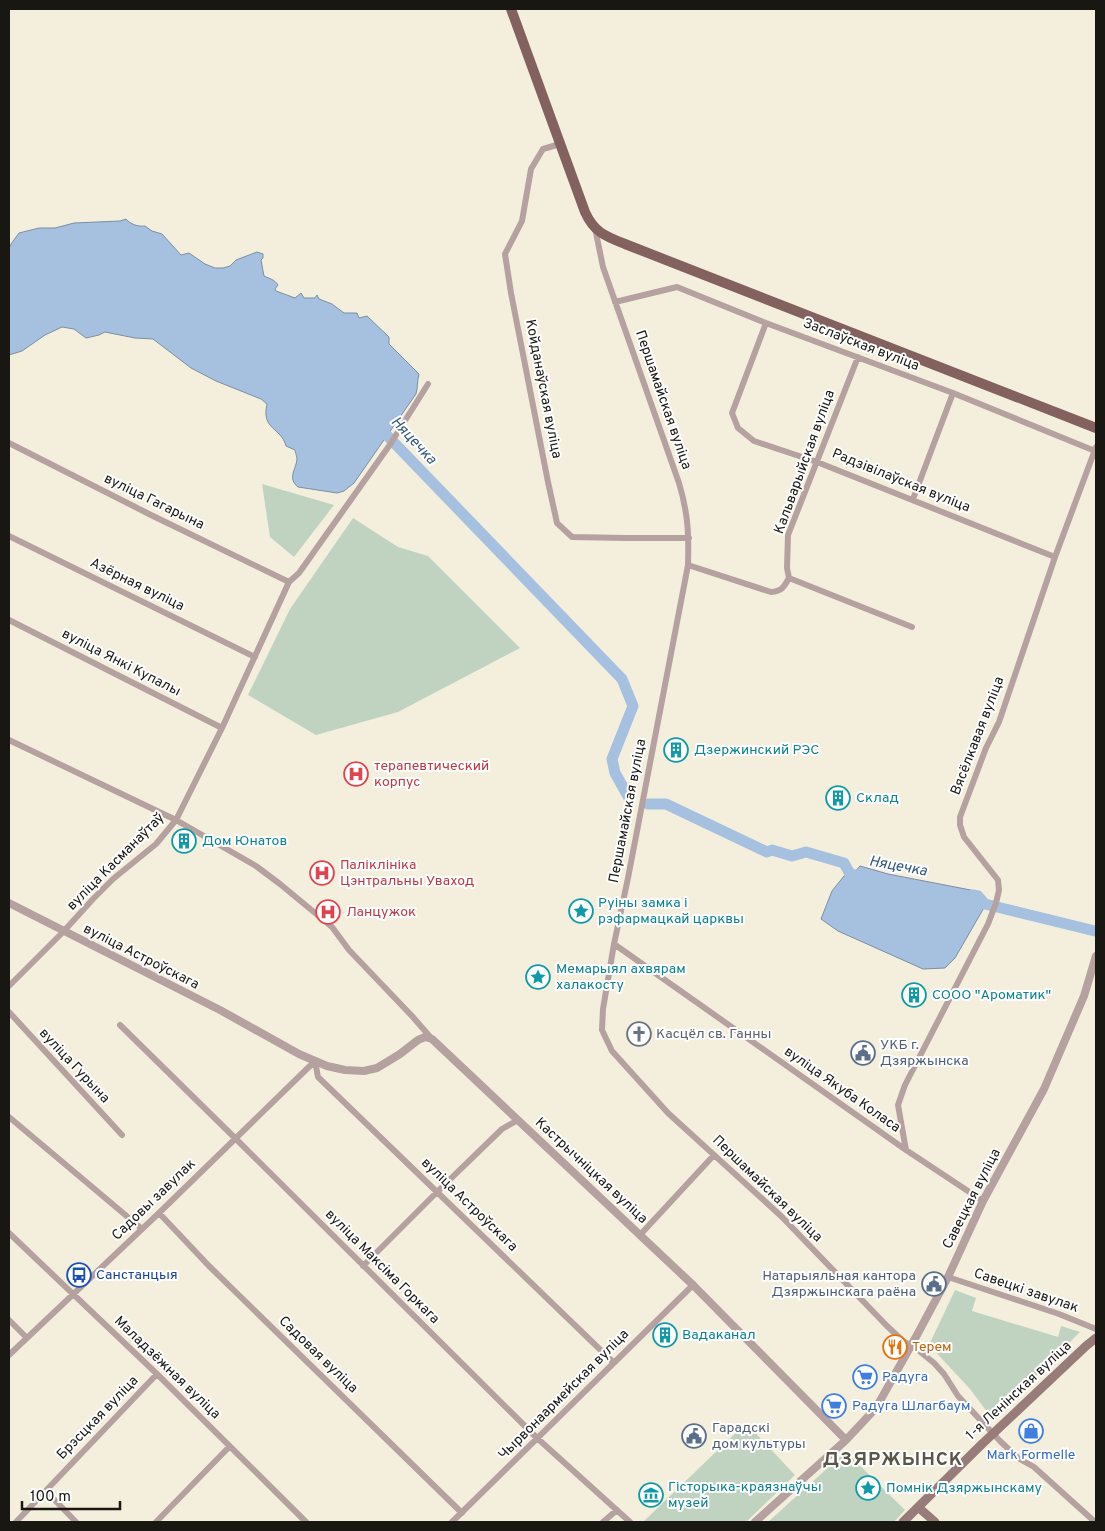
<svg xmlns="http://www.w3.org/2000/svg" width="1105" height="1531" font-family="Overpass,sans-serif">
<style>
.green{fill:#c0d3c1}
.water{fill:#a6c1df;stroke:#7c8ea1}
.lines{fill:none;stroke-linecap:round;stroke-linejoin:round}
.river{stroke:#a6c1df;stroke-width:11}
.minor{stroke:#b5a19f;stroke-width:6}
.tertiary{stroke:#b5a19f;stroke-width:8}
.secondary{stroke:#987c79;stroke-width:9}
.primary{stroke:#82615e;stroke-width:10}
.labels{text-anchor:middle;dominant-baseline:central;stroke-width:4;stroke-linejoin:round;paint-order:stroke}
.street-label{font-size:14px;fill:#191711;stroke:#fff}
.culture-label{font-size:14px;fill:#0d838f;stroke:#fff;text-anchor:start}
.health-label{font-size:14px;fill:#be3a42;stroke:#fff;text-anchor:start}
.worship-label{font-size:14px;fill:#5b616d;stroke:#fff;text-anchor:start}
.service-label{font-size:14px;fill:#4e5e75;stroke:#fff;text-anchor:start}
.transit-label{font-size:14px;fill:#164399;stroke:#fff;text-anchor:start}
.food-label{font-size:14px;fill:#c56008;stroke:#fff;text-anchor:start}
.shop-label{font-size:14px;fill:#366cbe;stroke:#fff;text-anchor:start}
.water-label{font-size:15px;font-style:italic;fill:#325882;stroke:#fff}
.district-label{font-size:19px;font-weight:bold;letter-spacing:1px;fill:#5b5647;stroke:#fff}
</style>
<rect width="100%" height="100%" fill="#f4efdd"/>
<path class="green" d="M262,484L334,505L294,557L270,537Z
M353,518L398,547L428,556L520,648L398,712L316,735L248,695L290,609Z
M955,1290L976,1298L972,1311L1058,1337L1061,1326L1080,1332L1033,1379L991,1417L970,1389L929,1345Z
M746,1423L795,1475L746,1522H643Z
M844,1453L848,1454L905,1510L894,1522H768Z"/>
<path class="water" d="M126,219C130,224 138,227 145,226L152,231L162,234L181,255L189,253L205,264L215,268H223L230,266L236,260L257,252L263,254V258L261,260L264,276C270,279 274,279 278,285L275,289L276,291L295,298L301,293L304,298H315L317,295L319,299L332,304L344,313H357L359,318L367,316L389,337V344L419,374C417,381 418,387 416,394L354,483L344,491L337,493L298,487C287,478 296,470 297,459C297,457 295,451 295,450L286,446C281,427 261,430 267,404L261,399L216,381L191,368L153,339L135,338L105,332L99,335L86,338L74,329L62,327L45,335L22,351L9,355V249L11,244L19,233L39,228H55L74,223L120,221Z
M860,866L888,874L981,892L985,906L955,958L945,968L923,969L838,931L821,919L832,891L844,876L853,874Z"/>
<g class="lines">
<path class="river" d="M377,425L622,679L633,706L612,759L615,773L629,798
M648,804H666L767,852L772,850L792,856L806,852L844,863L850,874L866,877
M973,895L978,896L985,904L1095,931"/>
<path class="minor" d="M560,144L543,149L531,169L522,221L505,254L511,293L548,482L557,523L572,537L625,538H689
M595,228L603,267L679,483C688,513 689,534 688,565L628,878L614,944L603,1009L602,1030L612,1051L668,1113L781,1216L887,1326L903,1341L918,1350L934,1363L944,1374L958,1396L1000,1441L1018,1458L1034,1467L1095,1522
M615,302L677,287L766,323L953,393L1095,451
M766,323L732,413L738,428L754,441L817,462L1055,557
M9,443L153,516L289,582
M913,499L953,393
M9,536L255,657
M688,565L771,592C782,591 784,587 789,578
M789,578L787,568L788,535L858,357
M789,578L912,627
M9,620L222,728
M9,740L176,820L256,866L280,884L332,927L349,950L412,1016L432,1039
M614,944L906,1150L983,1201
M9,986L63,932L93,899L113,879L156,844L176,820L222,728L289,582L299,573L389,446L428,384
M9,1012L122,1135
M120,1025L236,1139L537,1438L630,1522
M315,1061L318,1077L614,1363
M9,1117L142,1229
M906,1150L898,1105L905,1085L988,924L996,903L999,890L998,880L964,837L960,825V817L986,748L999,722L1055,557L1096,447
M159,1213L209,1266L462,1513
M9,1233L157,1374L306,1522
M640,1235L714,1155
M363,1266L437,1192L502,1129L518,1120
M948,1277L1059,1314L1096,1329
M9,1320L27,1338
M9,1355L159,1213L315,1061
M46,1491L76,1522
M16,1522L157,1374
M156,1522L229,1447
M452,1522L693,1285
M603,1522L617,1510"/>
<path class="tertiary" d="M9,903L220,1010L299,1054L327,1066L345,1070L364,1071L377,1068L400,1054L418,1040L425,1037L432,1039L693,1285L846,1440
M755,1522L846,1440L876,1408L917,1335L948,1277L983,1201L1044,1089L1084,996L1096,956"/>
<path class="secondary" d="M918,1507L935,1522
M903,1522L982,1444L1086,1346L1096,1338"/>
<path class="primary" d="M511,9L585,212C594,232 605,236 625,244L1096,428"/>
</g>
<defs>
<g id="building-ring" transform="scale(1.25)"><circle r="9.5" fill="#fff" stroke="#0f9aa8" stroke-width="1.5"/><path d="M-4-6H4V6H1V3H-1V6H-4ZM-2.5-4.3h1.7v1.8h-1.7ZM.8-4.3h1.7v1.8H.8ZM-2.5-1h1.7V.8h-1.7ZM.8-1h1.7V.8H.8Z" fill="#0f9aa8"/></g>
<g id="hospital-ring" transform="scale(1.25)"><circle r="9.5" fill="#fff" stroke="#e0444e" stroke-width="1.5"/><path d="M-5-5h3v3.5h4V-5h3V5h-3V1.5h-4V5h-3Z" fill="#e0444e"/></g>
<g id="sight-ring" transform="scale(1.25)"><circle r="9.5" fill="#fff" stroke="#0f9aa8" stroke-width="1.5"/><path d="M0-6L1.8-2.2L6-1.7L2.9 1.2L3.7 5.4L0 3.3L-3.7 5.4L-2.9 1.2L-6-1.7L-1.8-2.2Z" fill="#0f9aa8"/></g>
<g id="church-ring" transform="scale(1.25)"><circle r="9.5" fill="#fff" stroke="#6b7280" stroke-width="1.5"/><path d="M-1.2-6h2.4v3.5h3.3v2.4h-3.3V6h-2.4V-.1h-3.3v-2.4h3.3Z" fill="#6b7280"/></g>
<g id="civic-ring" transform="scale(1.25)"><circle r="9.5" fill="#fff" stroke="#5c6f8a" stroke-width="1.5"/><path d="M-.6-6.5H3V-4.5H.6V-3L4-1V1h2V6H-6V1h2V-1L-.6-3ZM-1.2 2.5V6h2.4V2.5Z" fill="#5c6f8a"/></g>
<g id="bus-ring" transform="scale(1.25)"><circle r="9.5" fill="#fff" stroke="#1a4fb4" stroke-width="1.5"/><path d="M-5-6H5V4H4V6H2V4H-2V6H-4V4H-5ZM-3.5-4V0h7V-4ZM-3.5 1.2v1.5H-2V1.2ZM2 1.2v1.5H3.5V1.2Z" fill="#1a4fb4"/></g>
<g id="restaurant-ring" transform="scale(1.25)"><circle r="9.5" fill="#fff" stroke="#e8710a" stroke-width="1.5"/><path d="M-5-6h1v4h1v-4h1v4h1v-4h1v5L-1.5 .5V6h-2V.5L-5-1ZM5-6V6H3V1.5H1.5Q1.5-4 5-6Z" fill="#e8710a"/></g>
<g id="supermarket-ring" transform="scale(1.25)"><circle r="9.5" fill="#fff" stroke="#3f7fe0" stroke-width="1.5"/><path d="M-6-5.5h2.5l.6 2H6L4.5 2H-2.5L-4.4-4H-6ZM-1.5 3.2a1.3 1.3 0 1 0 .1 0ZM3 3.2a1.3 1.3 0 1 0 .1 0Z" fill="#3f7fe0"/></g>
<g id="shop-ring" transform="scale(1.25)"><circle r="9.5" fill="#fff" stroke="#3f7fe0" stroke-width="1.5"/><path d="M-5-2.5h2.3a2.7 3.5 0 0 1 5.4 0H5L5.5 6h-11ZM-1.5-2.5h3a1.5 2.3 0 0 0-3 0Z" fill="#3f7fe0"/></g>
<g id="museum-ring" transform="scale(1.25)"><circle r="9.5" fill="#fff" stroke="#0f9aa8" stroke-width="1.5"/><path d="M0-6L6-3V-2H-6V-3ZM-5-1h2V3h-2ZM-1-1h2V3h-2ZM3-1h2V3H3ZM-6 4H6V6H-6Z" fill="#0f9aa8"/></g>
</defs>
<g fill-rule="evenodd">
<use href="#building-ring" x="676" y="750"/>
<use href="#hospital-ring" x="356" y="774"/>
<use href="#building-ring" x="838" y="798"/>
<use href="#building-ring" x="184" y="841"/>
<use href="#hospital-ring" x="322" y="873"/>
<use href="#sight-ring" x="581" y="911"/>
<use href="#hospital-ring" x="328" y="912"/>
<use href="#sight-ring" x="538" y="977"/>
<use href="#building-ring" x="914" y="995"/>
<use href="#church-ring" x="639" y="1034"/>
<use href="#civic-ring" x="863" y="1053"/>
<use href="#bus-ring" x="79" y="1275"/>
<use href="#civic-ring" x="934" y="1284"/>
<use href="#building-ring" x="665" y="1335"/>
<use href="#restaurant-ring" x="895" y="1347"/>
<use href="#supermarket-ring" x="865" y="1377"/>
<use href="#supermarket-ring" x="834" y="1406"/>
<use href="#shop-ring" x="1031" y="1431"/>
<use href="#civic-ring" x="694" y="1436"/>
<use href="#sight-ring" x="868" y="1488"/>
<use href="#museum-ring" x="651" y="1495"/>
</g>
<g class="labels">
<g class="street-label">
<text transform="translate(861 345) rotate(21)">Заслаўская вуліца</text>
<text transform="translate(543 389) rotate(79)">Койданаўская вуліца</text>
<text transform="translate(663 400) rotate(71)">Першамайская вуліца</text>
<text transform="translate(805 462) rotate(-70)">Кальварыйская вуліца</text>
<text transform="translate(901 481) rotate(22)">Радзівілаўская вуліца</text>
<text transform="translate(154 502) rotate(26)">вуліца Гагарына</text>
<text transform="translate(137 585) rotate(26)">Азёрная вуліца</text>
<text transform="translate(121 663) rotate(27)">вуліца Янкі Купалы</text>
<text transform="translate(978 736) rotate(-69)">Вясёлкавая вуліца</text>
<text transform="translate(628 811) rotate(-79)">Першамайская вуліца</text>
<text transform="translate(116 862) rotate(-45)">вуліца Касманаўтаў</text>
<text transform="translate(141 957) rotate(27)">вуліца Астроўскага</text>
<text transform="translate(74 1066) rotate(47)">вуліца Гурына</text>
<text transform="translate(842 1090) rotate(35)">вуліца Якуба Коласа</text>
<text transform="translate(591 1171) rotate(43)">Кастрычніцкая вуліца</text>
<text transform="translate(767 1189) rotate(44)">Першамайская вуліца</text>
<text transform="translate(972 1199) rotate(-63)">Савецкая вуліца</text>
<text transform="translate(154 1200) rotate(-44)">Садовы завулак</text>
<text transform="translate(469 1205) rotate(44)">вуліца Астроўскага</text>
<text transform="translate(382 1267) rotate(45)">вуліца Максіма Горкага</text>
<text transform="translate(1026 1291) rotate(19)">Савецкі завулак</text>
<text transform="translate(318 1355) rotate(44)">Садовая вуліца</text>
<text transform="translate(167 1368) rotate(44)">Маладзёжная вуліца</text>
<text transform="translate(1019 1391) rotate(-43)">1-я Ленінская вуліца</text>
<text transform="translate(564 1395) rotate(-45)">Чырвонаармейская вуліца</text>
<text transform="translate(98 1418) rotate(-46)">Брэсцкая вуліца</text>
</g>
<g class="culture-label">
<text x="694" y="750">Дзержинский РЭС</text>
<text x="856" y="798">Склад</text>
<text x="202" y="841">Дом Юнатов</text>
<text x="598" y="903">Руіны замка і<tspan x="598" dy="16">рэфармацкай царквы</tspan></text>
<text x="556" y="969">Мемарыял ахвярам<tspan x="556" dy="16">халакосту</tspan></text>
<text x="932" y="995">СООО "Ароматик"</text>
<text x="682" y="1335">Вадаканал</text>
<text x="668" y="1487">Гісторыка-краязнаўчы<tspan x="668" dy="16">музей</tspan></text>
<text x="886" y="1488">Помнік Дзяржынскаму</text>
</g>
<g class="health-label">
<text x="374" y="766">терапевтический<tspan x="374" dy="16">корпус</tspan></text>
<text x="340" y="865">Паліклініка<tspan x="340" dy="16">Цэнтральны Уваход</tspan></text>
<text x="346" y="912">Ланцужок</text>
</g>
<g class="worship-label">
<text x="656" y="1034">Касцёл св. Ганны</text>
</g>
<g class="service-label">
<text x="880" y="1045">УКБ г.<tspan x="880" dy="16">Дзяржынска</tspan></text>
<text x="916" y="1276" text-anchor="end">Натарыяльная кантора<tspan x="916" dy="16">Дзяржынскага раёна</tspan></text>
<text x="712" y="1428">Гарадскі<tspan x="712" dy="16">дом культуры</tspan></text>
</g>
<g class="transit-label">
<text x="96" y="1275">Санстанцыя</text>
</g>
<g class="food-label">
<text x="912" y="1347">Терем</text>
</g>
<g class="shop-label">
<text x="882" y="1377">Радуга</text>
<text x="852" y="1406">Радуга Шлагбаум</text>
<text x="1031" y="1455" text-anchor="middle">Mark Formelle</text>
</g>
<g class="water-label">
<text transform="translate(413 441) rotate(47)">Няцечка</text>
<text transform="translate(898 867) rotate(10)">Няцечка</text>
</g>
<g class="district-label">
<text x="893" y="1460">ДЗЯРЖЫНСК</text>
</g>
</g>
<rect width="1105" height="1531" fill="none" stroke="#191711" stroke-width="20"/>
<path d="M22 1501v8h98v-8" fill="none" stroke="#191711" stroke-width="2.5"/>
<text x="30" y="1501" font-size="15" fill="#191711" stroke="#ffffff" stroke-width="4" paint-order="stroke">100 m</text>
</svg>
